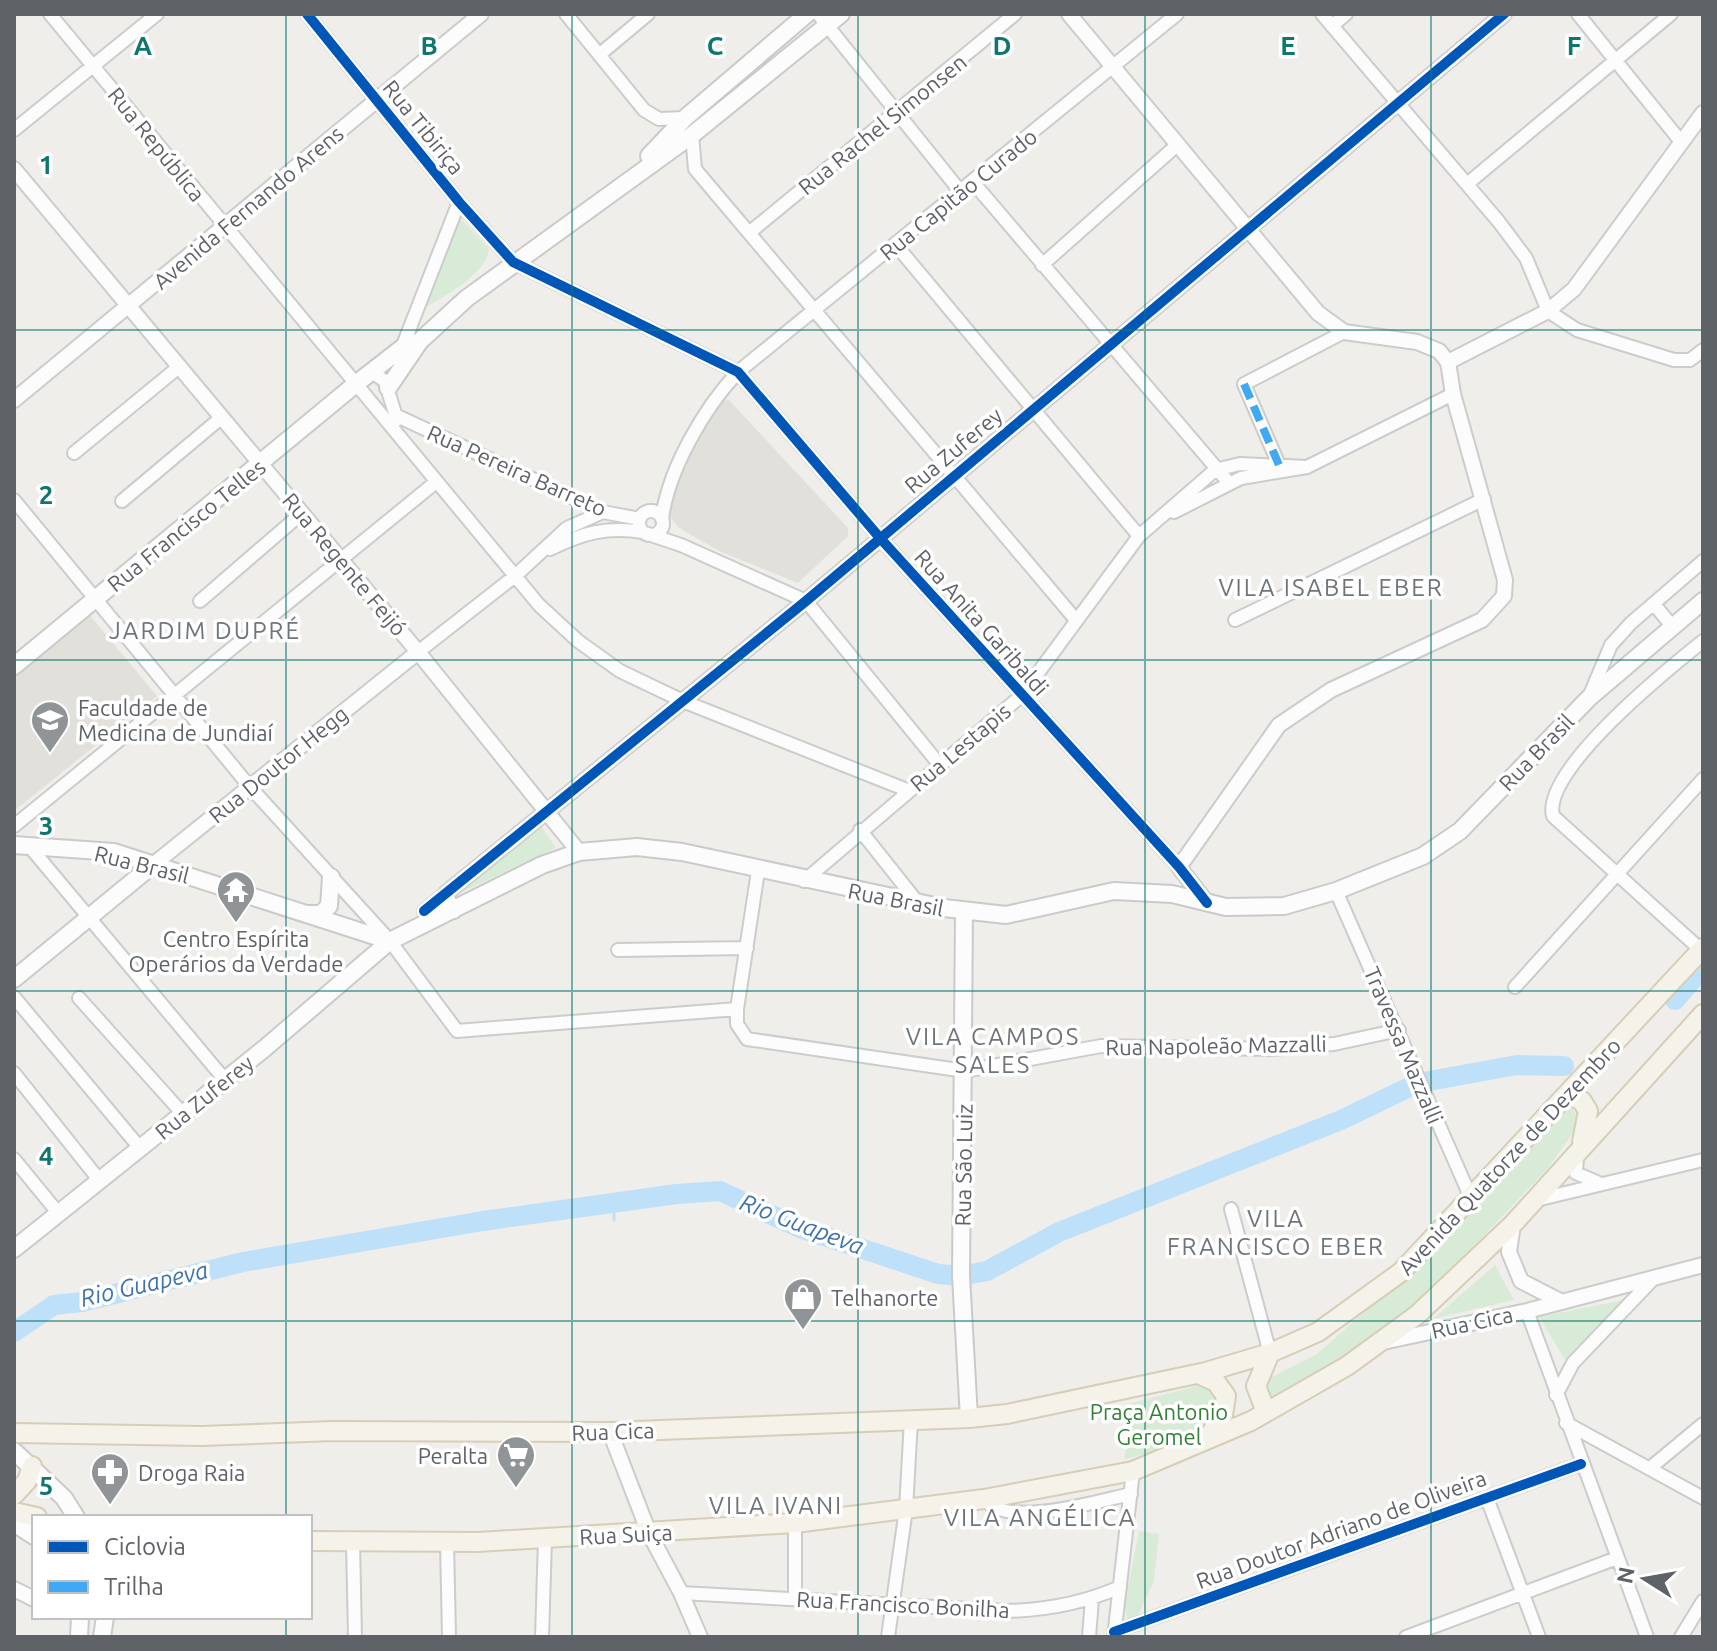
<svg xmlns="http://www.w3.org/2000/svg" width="1717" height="1651" font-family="Ubuntu,sans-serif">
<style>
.education{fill:#e2e0da}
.green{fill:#d8ebd6}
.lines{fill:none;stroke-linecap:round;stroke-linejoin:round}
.stream{stroke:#bfe0f9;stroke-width:3}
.river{stroke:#bfe0f9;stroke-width:20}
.minor-casing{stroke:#cbcccc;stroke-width:16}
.tertiary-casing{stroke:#cbcccc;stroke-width:18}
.secondary-casing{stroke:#cacacb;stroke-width:20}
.primary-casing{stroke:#d7ceb8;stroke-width:22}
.minor{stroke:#fdfcfc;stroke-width:12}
.tertiary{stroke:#fdfcfc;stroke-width:14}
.secondary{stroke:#fdfcfc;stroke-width:16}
.primary{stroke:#f4f2e9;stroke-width:18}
.quiet{stroke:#3fa9f5;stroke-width:8;stroke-dasharray:16 8;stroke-linecap:butt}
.cycleway-casing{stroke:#fff;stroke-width:15}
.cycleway{stroke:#0057b8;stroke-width:10}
.grid{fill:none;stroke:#0f766e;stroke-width:2;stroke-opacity:0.55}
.labels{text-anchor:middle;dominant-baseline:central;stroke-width:7;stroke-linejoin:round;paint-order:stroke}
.street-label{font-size:22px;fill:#5f6368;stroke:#fff}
.poi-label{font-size:22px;fill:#5f6368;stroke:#fff;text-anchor:start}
.park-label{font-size:22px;fill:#348238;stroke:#fff}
.neighbourhood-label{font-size:24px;letter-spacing:2px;fill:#70757a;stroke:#fff}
.water-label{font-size:24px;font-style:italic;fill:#4174aa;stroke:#fff}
.grid-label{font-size:26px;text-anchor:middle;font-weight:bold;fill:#0f766e;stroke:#fff;stroke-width:7;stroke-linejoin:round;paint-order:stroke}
</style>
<rect width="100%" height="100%" fill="#efeeea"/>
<path class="education" d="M729,400L848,528V536L798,583L721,552L679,528L663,509L711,401Z
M88,613L157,696L14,811V673Z"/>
<path class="green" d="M462,220L489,249C485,277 444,295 422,310L457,222Z
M541,826L556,848L455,895L453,889Z
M1572,1108L1578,1117L1575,1130L1548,1168L1443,1279L1361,1348L1280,1398L1269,1396L1263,1388L1268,1379L1317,1354L1449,1237L1560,1114Z
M1495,1265L1514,1300L1433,1319Z
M1624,1300L1565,1360L1539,1317Z
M1197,1386L1216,1392C1222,1438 1160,1451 1124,1459L1130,1429L1125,1405Z
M1139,1531L1159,1534L1154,1581L1135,1622L1129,1623L1124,1608Z"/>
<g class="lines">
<path class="stream" d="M614,1220V1202"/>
<path class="river" d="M1675,1000L1703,967
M14,1332L54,1305L82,1302L243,1262L483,1221L677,1194L720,1191L800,1228L938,1274L961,1276L987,1271L1059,1232L1341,1120L1418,1083L1517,1065L1564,1066"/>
<g class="minor-casing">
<path id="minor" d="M50,14L539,605L578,641L620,671L685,702L907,790
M307,14L459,202L513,262L738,372L880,538L1179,867
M566,14L644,110L659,119L685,118
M818,14L960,191
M1322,14L1499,222L1526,258L1548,311L1577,330L1674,360H1690L1703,350
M1578,14L1682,143
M1332,26L1346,14
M599,55L648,14
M14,130L157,14
M692,135L695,169L1076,620
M972,181L1229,483
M1467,184L1671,14
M749,233L1015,14
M896,245L1139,536
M1042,265L1176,146
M402,348L459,202
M373,373L385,381L397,420
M395,415L603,512L640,519
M74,453L180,366
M1279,465L1244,384L1344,332
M14,500L250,787L390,941L457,1031L737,1009
M122,501L222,417
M639 523a12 12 0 1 1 24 0a12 12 0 1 1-24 0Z
M1174,512L1241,478L1307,467L1453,394
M662,519C668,470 704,408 738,372L1177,14
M648,534L681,545L806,601L939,764
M550,549C583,533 607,526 643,532
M200,601L302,513
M1654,604L1671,625
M1235,620L1484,499
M418,652L515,576L567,528L603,512
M1589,697L1611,645L1631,623L1703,561
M14,826L436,482
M860,830L918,903
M30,847L225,1080
M758,871L737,1009V1024L747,1039L965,1071L1101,1046L1271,1049L1334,1044L1399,1030
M804,881L1021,696L1139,536L1215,470L1240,464L1307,467
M1336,891L1471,1198
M424,911L445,894
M618,950L747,948
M1701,950L1553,816C1541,771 1668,669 1703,641
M1515,987L1703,779
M14,997L140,1148
M79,998L183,1114
M14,1073L100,1181
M1577,1156L1576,1173L1601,1184
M14,1159L59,1214
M1536,1200L1703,1160
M1231,1209L1270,1353
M1527,1311L1647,1637
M1556,1395L1573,1363L1654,1278
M1566,1423L1703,1498
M1650,1468L1703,1424
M1487,1498L1539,1637
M984,1499C1008,1529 1097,1501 1131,1494
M353,1542L355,1637
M447,1542L449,1637
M681,1593L1007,1611C1047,1610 1084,1603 1120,1587
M795,1598V1523
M1114,1632L1581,1464
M542,1637L545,1539
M888,1637L906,1509L911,1420
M1089,1637L1092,1599
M1114,1637L1133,1471
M1406,1637L1617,1558
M1681,1637L1703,1601"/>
</g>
<g class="tertiary-casing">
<path id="tertiary" d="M1069,14L1318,313L1344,332L1417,342L1439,351L1448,362L1453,394L1505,580L1504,596L1482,620L1331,690L1279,725L1179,867L1207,903
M14,169L418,652L579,852
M1448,362L1548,311L1574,289L1703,113
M14,400L481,14
M154,864L418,652
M454,911L445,894L806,601L1504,14
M1513,1224L1509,1252L1521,1281L1560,1301
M1383,1342L1527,1311L1703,1265
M610,1432L649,1533L681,1593L700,1637
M14,1589L34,1599"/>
</g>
<g class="secondary-casing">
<path id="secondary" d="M649,156L685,118L807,14
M388,388L420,341
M14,666L357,383L402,348L420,341L467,298L692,135L841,14
M14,845L114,852L390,941
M964,912L961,1276L969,1418
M308,914H321L329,906L331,877
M14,979L154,864
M14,1249L265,1048L390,941L542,865L579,852L637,847L682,852L944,908L1006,915L1114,891L1172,894L1226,907L1284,906L1336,891L1423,856L1460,831L1589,698L1703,601
M14,1451L64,1498L76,1517
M14,1523L34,1536
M79,1637L80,1617
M102,1637L105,1617"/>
</g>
<g class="primary-casing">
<path id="primary" d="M1569,1095L1582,1101L1588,1111L1582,1142
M1198,1374L1216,1382L1226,1396L1223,1415L1207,1439
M1266,1412L1256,1386L1270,1353
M14,1433L202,1436L333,1431L610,1432L969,1418L1007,1414L1206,1372L1270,1353L1318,1332L1401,1272L1703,948
M14,1495L27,1481L32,1466
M14,1512L37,1517
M310,1541L478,1542L795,1523L984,1499L1133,1471L1251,1421L1347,1366L1417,1315L1513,1224L1703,1014"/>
</g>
<use href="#minor" class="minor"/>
<use href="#tertiary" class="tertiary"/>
<use href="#secondary" class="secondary"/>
<use href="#primary" class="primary"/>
<path class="quiet" d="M1244,384L1279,465"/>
<g class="cycleway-casing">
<path id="cycleway" d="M307,14L459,202L513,262L738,372L880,538L1179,867L1207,903
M424,911L806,601L1504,14
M1114,1632L1581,1464"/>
</g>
<use href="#cycleway" class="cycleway"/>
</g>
<path class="grid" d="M286,14V1517M572,14V1637M858,14V1637M1145,14V1637M1431,14V1637M14,330H1703M14,660H1703M14,991H1703M14,1321H1703M286,1617V1637"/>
<defs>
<g id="university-pin" transform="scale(2)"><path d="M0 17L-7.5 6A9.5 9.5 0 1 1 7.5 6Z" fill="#919496" stroke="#fff"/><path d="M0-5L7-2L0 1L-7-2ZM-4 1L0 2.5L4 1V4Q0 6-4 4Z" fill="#fff"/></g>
<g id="temple-pin" transform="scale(2)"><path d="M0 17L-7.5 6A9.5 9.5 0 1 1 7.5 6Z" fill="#919496" stroke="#fff"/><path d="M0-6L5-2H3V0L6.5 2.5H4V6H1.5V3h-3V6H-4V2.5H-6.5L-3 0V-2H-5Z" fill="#fff"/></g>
<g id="shop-pin" transform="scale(2)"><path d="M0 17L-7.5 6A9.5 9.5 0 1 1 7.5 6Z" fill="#919496" stroke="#fff"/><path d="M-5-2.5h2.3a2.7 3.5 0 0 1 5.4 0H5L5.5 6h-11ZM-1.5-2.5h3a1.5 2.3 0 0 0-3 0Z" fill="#fff"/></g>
<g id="supermarket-pin" transform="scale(2)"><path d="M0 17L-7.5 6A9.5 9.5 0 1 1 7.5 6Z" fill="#919496" stroke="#fff"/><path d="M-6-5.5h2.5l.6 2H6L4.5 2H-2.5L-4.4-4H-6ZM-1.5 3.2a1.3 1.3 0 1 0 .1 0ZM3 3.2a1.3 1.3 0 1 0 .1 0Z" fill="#fff"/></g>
<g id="pharmacy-pin" transform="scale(2)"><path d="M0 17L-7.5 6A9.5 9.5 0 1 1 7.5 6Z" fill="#919496" stroke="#fff"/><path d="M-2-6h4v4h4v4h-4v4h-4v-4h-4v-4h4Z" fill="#fff"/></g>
</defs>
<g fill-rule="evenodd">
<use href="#university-pin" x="50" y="720"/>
<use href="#temple-pin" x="236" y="890"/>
<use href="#shop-pin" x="803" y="1297"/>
<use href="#supermarket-pin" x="516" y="1455"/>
<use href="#pharmacy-pin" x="110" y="1472"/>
</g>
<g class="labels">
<g class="street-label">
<text transform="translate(882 124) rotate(-39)">Rua Rachel Simonsen</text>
<text transform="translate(424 127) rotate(51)">Rua Tibiriça</text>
<text transform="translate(157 144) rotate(51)">Rua República</text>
<text transform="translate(958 194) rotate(-39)">Rua Capitão Curado</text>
<text transform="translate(248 207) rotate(-40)">Avenida Fernando Arens</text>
<text transform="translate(953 450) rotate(-40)">Rua Zuferey</text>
<text transform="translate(517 470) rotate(24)">Rua Pereira Barreto</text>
<text transform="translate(186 525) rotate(-39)">Rua Francisco Telles</text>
<text transform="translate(345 564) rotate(50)">Rua Regente Feijó</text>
<text transform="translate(982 622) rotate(48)">Rua Anita Garibaldi</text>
<text transform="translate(960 747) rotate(-40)">Rua Lestapis</text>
<text transform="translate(1536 752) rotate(-46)">Rua Brasil</text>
<text transform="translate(278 764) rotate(-39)">Rua Doutor Hegg</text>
<text transform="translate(142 864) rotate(14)">Rua Brasil</text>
<text transform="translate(896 899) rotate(11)">Rua Brasil</text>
<text transform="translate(1216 1045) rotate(-1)">Rua Napoleão Mazzalli</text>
<text transform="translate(1404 1045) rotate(67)">Travessa Mazzalli</text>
<text transform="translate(204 1097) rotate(-39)">Rua Zuferey</text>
<text transform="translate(1509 1156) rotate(-47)">Avenida Quatorze de Dezembro</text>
<text transform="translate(963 1165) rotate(-89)">Rua São Luiz</text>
<text transform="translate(1472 1322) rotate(-12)">Rua Cica</text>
<text transform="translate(613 1431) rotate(-2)">Rua Cica</text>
<text transform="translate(1341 1529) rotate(-20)">Rua Doutor Adriano de Oliveira</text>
<text transform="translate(626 1534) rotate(-3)">Rua Suiça</text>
<text transform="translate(903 1604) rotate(3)">Rua Francisco Bonilha</text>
</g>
<g class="poi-label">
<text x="78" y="707">Faculdade de<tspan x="78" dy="25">Medicina de Jundiaí</tspan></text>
<text x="236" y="938" text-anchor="middle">Centro Espírita<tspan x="236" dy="25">Operários da Verdade</tspan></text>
<text x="831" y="1297">Telhanorte</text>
<text x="488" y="1455" text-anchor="end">Peralta</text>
<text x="138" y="1472">Droga Raia</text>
</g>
<g class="park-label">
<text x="1159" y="1411">Praça Antonio<tspan x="1159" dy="25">Geromel</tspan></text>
</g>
<g class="neighbourhood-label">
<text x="1331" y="587">VILA ISABEL EBER</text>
<text x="205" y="630">JARDIM DUPRÉ</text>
<text x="993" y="1036">VILA CAMPOS<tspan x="993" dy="28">SALES</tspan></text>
<text x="1276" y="1218">VILA<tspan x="1276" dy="28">FRANCISCO EBER</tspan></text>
<text x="776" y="1505">VILA IVANI</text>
<text x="1040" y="1517">VILA ANGÉLICA</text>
</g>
<g class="water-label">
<text transform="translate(802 1224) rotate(21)">Rio Guapeva</text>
<text transform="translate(144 1284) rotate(-13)">Rio Guapeva</text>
</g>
</g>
<g class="grid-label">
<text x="143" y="55">A</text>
<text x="429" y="55">B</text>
<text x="715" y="55">C</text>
<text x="1002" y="55">D</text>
<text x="1288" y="55">E</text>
<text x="1574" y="55">F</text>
<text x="46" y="174">1</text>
<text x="46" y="504">2</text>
<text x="46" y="835">3</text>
<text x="46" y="1165">4</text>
<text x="46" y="1495">5</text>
</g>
<rect width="1717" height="1651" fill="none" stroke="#5f6368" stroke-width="32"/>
<rect x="32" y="1515" width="280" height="104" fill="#ffffff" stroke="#bfc1c3" stroke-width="2"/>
<rect x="48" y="1541" width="40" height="12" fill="#0057b8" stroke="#bfc1c3" stroke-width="2"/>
<text x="104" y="1555" font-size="24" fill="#5f6368">Ciclovia</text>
<rect x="48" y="1581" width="40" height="12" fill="#3fa9f5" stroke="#bfc1c3" stroke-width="2"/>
<text x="104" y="1595" font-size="24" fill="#5f6368">Trilha</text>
<g transform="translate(1645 1579) rotate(281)" stroke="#ffffff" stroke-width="6" paint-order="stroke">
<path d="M0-6L14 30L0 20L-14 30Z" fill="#5f6368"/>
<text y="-12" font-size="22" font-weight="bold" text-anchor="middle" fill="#5f6368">N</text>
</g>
</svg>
